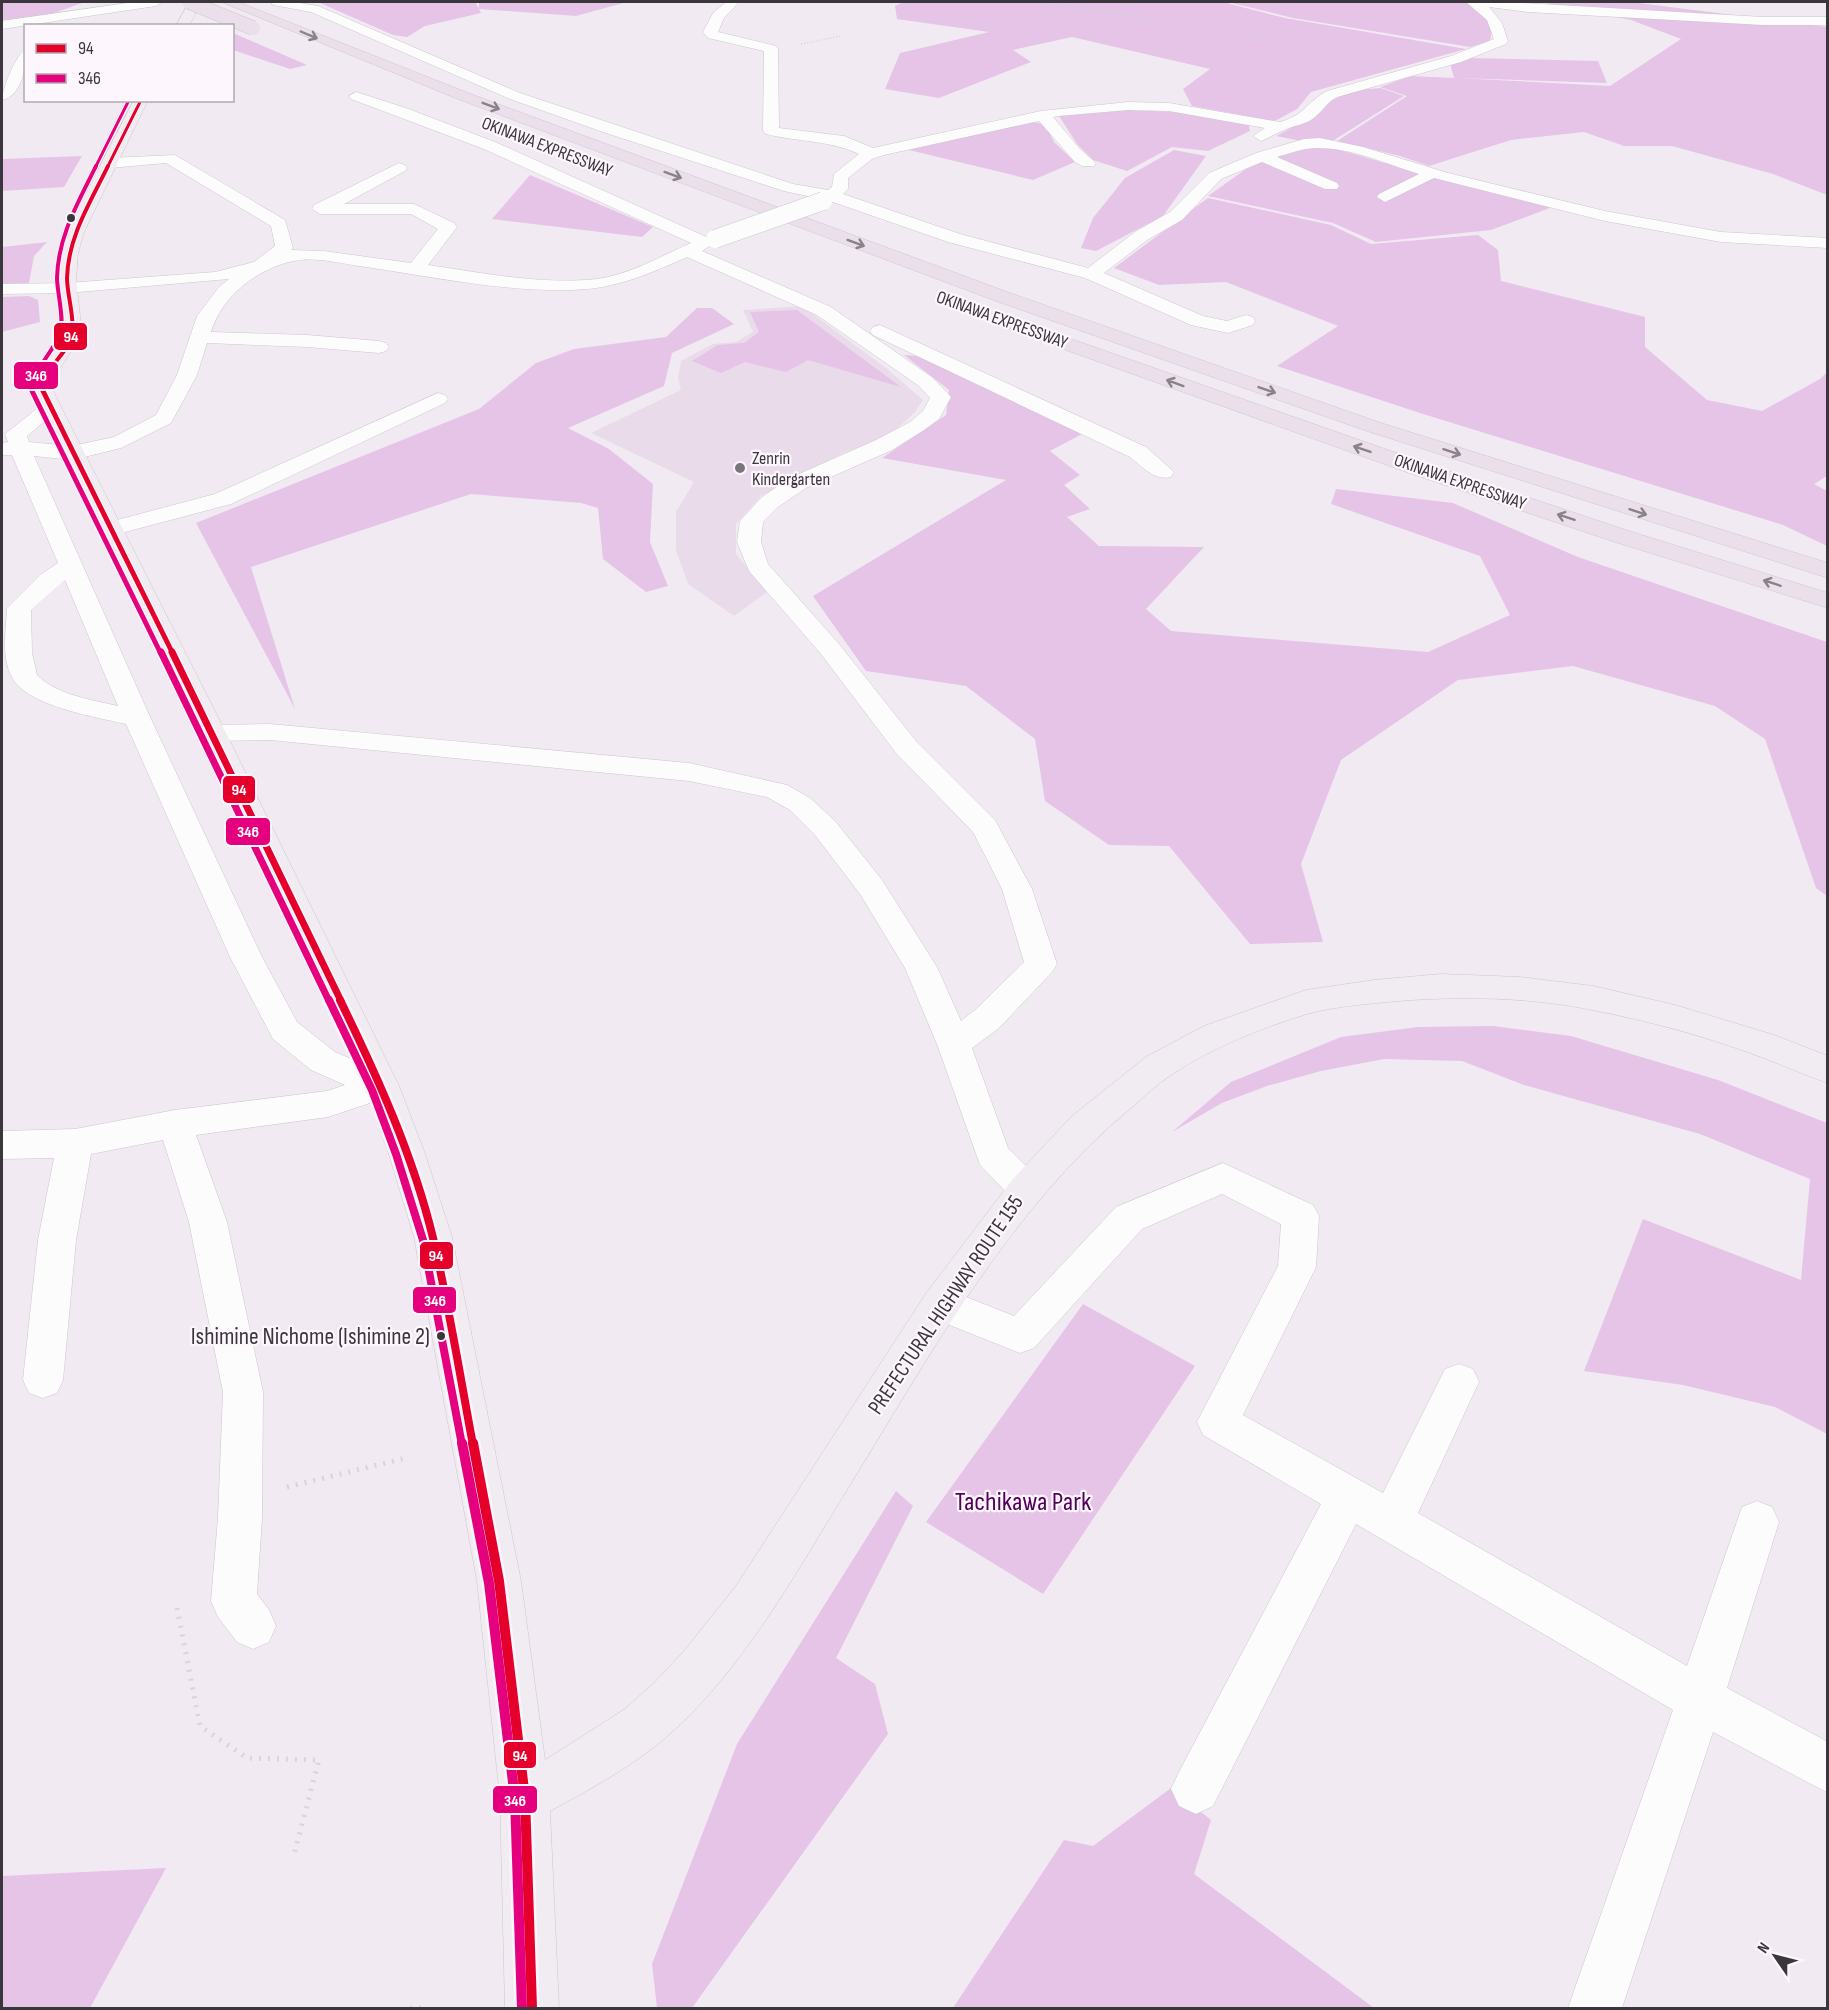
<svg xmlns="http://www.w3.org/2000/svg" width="1829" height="2010" font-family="'Sofia Sans Condensed',sans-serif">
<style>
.built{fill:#e9dbe9}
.green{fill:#e5c4e8}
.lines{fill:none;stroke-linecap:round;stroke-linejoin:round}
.minor-casing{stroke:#cbc6cc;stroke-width:1}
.major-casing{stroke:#cbc8cc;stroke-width:1}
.highway-casing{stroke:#cbc8cc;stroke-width:1}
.path-far1{stroke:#d7d5d7;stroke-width:1.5;stroke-dasharray:1 2;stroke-linecap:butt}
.path{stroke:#d7d5d7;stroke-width:5;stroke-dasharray:2 7;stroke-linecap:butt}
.minor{fill:#fdfcfd;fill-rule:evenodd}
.major{fill:#f1ebf2;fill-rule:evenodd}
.highway{fill:#eadfea;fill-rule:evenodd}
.minor-bridge-casing{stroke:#cbc6cc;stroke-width:19;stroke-linecap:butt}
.highway-bridge-casing{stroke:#cbc8cc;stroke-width:15;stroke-linecap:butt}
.minor-bridge{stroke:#fdfcfd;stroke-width:18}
.highway-bridge{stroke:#eadfea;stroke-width:14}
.bus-1-far5-casing{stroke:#fdf7fd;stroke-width:5}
.bus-1-far4-casing{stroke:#fdf7fd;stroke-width:6}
.bus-1-far3-casing{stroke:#fdf7fd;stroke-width:8}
.bus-1-far2-casing{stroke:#fdf7fd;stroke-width:10}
.bus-1-far1-casing{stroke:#fdf7fd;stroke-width:13}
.bus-1-casing{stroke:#fdf7fd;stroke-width:15}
.bus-2-far5-casing{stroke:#fdf7fd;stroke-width:5}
.bus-2-far4-casing{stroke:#fdf7fd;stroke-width:6}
.bus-2-far3-casing{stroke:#fdf7fd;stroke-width:8}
.bus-2-far2-casing{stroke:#fdf7fd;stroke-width:10}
.bus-2-far1-casing{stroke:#fdf7fd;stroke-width:13}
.bus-2-casing{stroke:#fdf7fd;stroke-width:15}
.bus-1-far5{stroke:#e4002b;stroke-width:3}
.bus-1-far4{stroke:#e4002b;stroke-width:4}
.bus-1-far3{stroke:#e4002b;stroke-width:5}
.bus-1-far2{stroke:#e4002b;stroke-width:7}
.bus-1-far1{stroke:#e4002b;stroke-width:8}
.bus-1{stroke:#e4002b;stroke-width:10}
.bus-2-far5{stroke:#e5007d;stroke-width:3}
.bus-2-far4{stroke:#e5007d;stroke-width:4}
.bus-2-far3{stroke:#e5007d;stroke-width:5}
.bus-2-far2{stroke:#e5007d;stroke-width:7}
.bus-2-far1{stroke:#e5007d;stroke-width:8}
.bus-2{stroke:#e5007d;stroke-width:10}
.oneway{stroke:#8a828a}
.bus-dot{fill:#3b363c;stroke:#fdf7fd;stroke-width:2}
.poi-dot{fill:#7b757c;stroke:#fdf7fd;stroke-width:2}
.labels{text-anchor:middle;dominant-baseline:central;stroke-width:4.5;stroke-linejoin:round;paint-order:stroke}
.far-street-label{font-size:18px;fill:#3b363c;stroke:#fdf7fd}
.far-poi-label{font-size:18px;fill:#3b363c;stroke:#fdf7fd;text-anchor:start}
.street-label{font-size:22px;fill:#3b363c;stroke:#fdf7fd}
.near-bus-label{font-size:24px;fill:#3b363c;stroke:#fdf7fd;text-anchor:end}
.near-park-label{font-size:27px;fill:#53005b;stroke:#fdf7fd}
.line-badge{stroke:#fdf7fd;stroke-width:2}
.badge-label{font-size:16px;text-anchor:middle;font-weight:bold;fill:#fff}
</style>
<rect width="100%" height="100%" fill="#f2eaf2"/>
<path class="built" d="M802,306L886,368L923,400L914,413L889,436L841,454L761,496L736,524V554L767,592L734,616L688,584L676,550V512L694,482L591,433L681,390L678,378L681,361L713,344L736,342L753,332L743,310Z"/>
<path class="green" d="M2,2H85L54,13L2,20Z
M312,2H475L479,8V2H627L576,16L479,9L481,13L425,26L407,37L393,35L320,3Z
M903,2H1223L1285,18L1466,49L1311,92L1297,109L1275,121L1192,106L1183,89L1210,69L1072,37L1013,50L1031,62L939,98L885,89L900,53L989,32L897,19L895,6Z
M1228,2H1504L1479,9L1493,26L1490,41L1470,47L1293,18Z
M1541,2H1631L1827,27V195L1773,174L1672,146H1624L1584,132L1511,140L1429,166L1400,156L1337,141L1407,96L1380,87L1411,76L1454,78L1450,63L1469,58L1598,61L1607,83L1457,78L1610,86L1681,39L1631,20Z
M232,33H233L307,65L290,69L233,50Z
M1381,88L1404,96L1331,142L1301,141L1276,136L1321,112L1330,101L1355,90Z
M1128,110L1175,112L1249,125L1250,131L1208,151L1172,147L1127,171L1093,160L1077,144L1059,116Z
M1032,122L1045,124L1054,142L1075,162L1033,180L909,150Z
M1312,148L1336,149L1434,177L1555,206L1491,230L1376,242L1333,223L1208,196L1253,164L1289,152Z
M1174,150L1206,156L1163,216L1096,251L1081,248L1093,218L1125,178Z
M82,156L64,187L2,191V159Z
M530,175L653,227L642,237L492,219Z
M1208,198L1331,225L1371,244L1478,235L1498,250L1501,281L1645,317V347L1707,400L1762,411L1820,379L1827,372V476L1814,484L1827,491V546L1783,525L1420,413L1277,366L1338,326L1226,282L1159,285L1114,268Z
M47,242L34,256L29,283L2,284V247Z
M29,296L38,300L40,322L2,332V297Z
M697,308H712L734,324L672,353L664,386L568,428L609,449L653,484L650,542L668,586L646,592L603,559L598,508L581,503L471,494L251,567L295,709L196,523L479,409L536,363L574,349L666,337Z
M797,310L901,387L808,360L786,372L745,362L721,373L692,361L718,345L744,343L759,332L750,312Z
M904,355L919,356L1082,434L1050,451L1080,475L1064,485L1090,509L1067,517L1099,546L1204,547L1146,609L1171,631L1428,652L1510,615L1480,556L1331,504L1336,489L1453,503L1578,557L1827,642V896L1816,888L1765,739L1715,706L1573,666L1458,680L1341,760L1301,864L1323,942L1250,944L1169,846L1109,845L1045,801L1035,739L966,686L866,671L813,596L1006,480L882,458L946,415L949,390Z
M1493,1026L1571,1036L1718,1080L1827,1123V1434L1775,1407L1683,1385L1584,1371L1643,1219L1801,1280L1810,1179L1700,1134L1524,1085L1462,1061L1384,1059L1321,1071L1267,1086L1222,1103L1172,1132L1231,1082L1341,1037L1418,1027Z
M1083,1304L1195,1366L1043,1594L926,1522Z
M896,1491L913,1506L836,1658L875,1684L888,1734L692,2008H657L652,1964L737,1744Z
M1171,1788L1211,1820L1194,1874L1374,2008H953L1064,1840L1093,1846Z
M166,1868L90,2008H2V1876Z"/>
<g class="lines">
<g class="minor-casing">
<path id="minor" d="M134,2H162L156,6L2,29V21Z
M271,2H294L318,6L520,93L793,184L828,190L832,187L834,174L859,154C830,140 797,142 766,134L763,131L764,51L708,38L703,32L713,13L726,2H739L724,18L718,32L776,46L778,49L779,128L844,136L873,148L1041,111L1128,102L1169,103L1280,122C1304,116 1308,101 1327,91L1451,56L1494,39L1487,20L1466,2H1505L1763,17H1828V25H1763L1528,12L1489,7L1502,23L1508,41L1506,44L1461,62L1337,97C1327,102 1323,110 1315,117C1305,125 1295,125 1284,130C1276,133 1269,138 1261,141L1253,136L1265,128L1169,111L1128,110L1058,116L1053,117L1080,149L1096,163L1094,166H1082L1075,162L1039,121L884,155L872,159L848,178V189L843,194L960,234L1088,268L1135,232L1170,212L1209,173L1256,153L1304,139L1320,138L1363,147L1448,173L1605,211L1721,232L1828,238V248L1721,242L1605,221L1434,178L1385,202L1377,197L1379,194L1419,174C1387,164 1352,148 1318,148C1304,148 1290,153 1277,157L1337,183L1339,186L1337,189H1325L1262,162L1221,179L1182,220L1147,240L1104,273L1203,316L1227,321L1246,315L1253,317L1255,321L1253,325L1228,333L1191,325L1085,278L948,242L833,202L823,206L817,205L815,201L817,198L784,191L603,132L510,99L311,12L273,5Z
M26,50C26,67 22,96 2,100C2,90 16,53 26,50Z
M356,92L406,108L495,142L711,239L714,243L702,251L831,307L933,378L951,397L939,419L924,430L892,450L806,488L778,507L763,522L761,542L768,564L839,644L916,741L995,820L1032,889L1057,964L1052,972L999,1028L972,1048L1008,1148L1039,1179L1044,1189L1039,1199L1026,1204L1013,1199L980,1165L937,1044L905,968L860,894L815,835L790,810L767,797L689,781L270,740L212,741L202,739L198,733L202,727L212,725L270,724L689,763L787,785L810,798L835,821L882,880L937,967L961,1021L975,1010L1024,962L1002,889L973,832L896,753L821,654L749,571L737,542L740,521L762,497L790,478L876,440L910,422L923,411L930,398L919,386L817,315L687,257C637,279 608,292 551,290C490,289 427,276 366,267C343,264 315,256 293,261C257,269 222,296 211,332L307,335L379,341L386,343L389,347L386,351L379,353L307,347L207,343L197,375L171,423L121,448L72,460L34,456L151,719L262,957L297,1022L335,1052L394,1077L399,1086L394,1095L328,1117L196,1135L227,1222L263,1392L262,1518L257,1594L269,1610L276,1626L269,1642L253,1649L237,1642L218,1617L211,1601L218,1518L223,1392L189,1222L163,1140L91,1154L76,1240L63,1380L57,1393L43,1398L29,1393L23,1380L38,1240L54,1158L2,1159V1131L75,1129L175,1110L327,1091L345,1085L311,1070L273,1039L230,957L126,724C96,717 26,706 12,677C1,657 6,630 7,608L40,575L58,563L12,455H2V443L8,442L5,434L43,404L50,402L57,404L60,408L27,436L29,442L72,446L114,437L156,415L177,375L197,316L219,287L229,279L67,293L2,294V284L67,283L215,272L254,262L275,246L271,226L166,163L110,168L102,163L110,158L175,155L285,220L293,248L291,250L324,251L411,263L438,229L411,214H320L312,209L314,205L399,163L405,165L407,168L405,171L344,204H414L454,223L457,227L428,265C483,273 542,285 597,279C629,275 661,256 691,243L484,149L351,99L349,96ZM65,580L118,706C93,700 56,695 37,675L32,653L31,610Z
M880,325L1146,447L1174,472L1171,477C1154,481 1143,467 1130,457L873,335L870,331L873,327Z
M438,393L445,395L448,399L445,403L231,504L110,536L102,534L98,529L102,524L215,494Z
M1223,1163L1313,1205L1319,1216L1316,1267L1243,1415L1383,1493L1445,1369L1459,1364L1473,1369L1479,1382L1418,1513L1687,1666L1742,1507L1757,1501L1772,1507L1779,1522L1727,1688L1828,1742V1793L1713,1732L1622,2008H1568L1673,1710L1356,1524L1213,1806L1196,1814L1179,1806L1171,1789L1179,1772L1321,1504L1203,1435L1197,1422L1278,1266L1281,1224L1222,1194L1142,1229L1034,1348L1020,1353L927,1316L921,1304L927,1292L941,1287L1014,1316L1116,1207Z"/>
</g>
<g class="major-casing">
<path id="major" d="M189,2H201L189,26H176Z
M134,100H148L84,232L78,253L76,280L82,334L57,373L52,389L226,733L399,1086L424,1151L452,1237L521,1581L545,1760L625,1709L655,1682L684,1651L736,1586L927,1292L1013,1179L1072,1116L1146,1057L1204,1026L1306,990L1374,980L1441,974L1520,977L1593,986L1675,1005L1774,1035L1828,1056V1083C1801,1074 1776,1062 1750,1053C1700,1035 1649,1021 1597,1011C1533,997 1463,996 1398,1001C1369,1004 1336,1006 1307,1014C1261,1028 1211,1048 1171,1075C1157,1084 1145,1096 1132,1107C1008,1210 929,1357 845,1493C792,1579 741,1673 663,1740C629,1768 589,1790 550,1811L559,2008H505L500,1798L477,1581L414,1237L388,1151L365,1086L198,733L32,389L37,372L62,334L58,280L60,253L66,232Z"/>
</g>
<g class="highway-casing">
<path id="highway" d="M222,2H238L468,93L1010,293L1381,423L1828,563V578L1367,431L996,301L458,99Z
M1017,320L1428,464L1632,532L1828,593V608L1615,542L1412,474L1010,330L1007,326L1010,322Z"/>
</g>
<path class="path-far1" d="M1038,2L1286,38
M801,44L841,36"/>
<path class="path" d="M287,1487L406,1458
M177,1608L200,1726L247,1758L319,1760L293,1858
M410,2008H422"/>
<use href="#minor" class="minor"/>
<use href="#major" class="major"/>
<use href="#highway" class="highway"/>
<g class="minor-bridge-casing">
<path id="minor-bridge" d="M715,239L823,201"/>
</g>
<g class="highway-bridge-casing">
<path id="highway-bridge" d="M189,2L253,28"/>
</g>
<use href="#minor-bridge" class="minor-bridge"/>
<use href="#highway-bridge" class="highway-bridge"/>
<g class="bus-1-far5-casing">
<path id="bus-1-far5" d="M107,168L141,100"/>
</g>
<g class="bus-1-far4-casing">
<path id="bus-1-far4" d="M44,381C49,364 69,352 72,334C75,318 67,295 67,278C68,237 90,203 108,166"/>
</g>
<g class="bus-1-far3-casing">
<path id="bus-1-far3" d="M45,380L42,389L173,654"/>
</g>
<g class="bus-1-far2-casing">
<path id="bus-1-far2" d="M172,652L341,1001"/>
</g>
<g class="bus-1-far1-casing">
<path id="bus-1-far1" d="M340,1000C377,1076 413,1155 433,1238C449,1306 460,1376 473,1445"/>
</g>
<g class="bus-1-casing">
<path id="bus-1" d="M473,1443L499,1581L525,1798L532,2008"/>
</g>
<g class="bus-2-far5-casing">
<path id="bus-2-far5" d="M95,168L129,100"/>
</g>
<g class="bus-2-far4-casing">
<path id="bus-2-far4" d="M34,381C40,361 54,351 60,333C65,321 57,292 57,278C58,236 78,203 96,166"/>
</g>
<g class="bus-2-far3-casing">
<path id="bus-2-far3" d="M35,380L32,391L161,654"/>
</g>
<g class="bus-2-far2-casing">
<path id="bus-2-far2" d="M161,652L329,1001"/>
</g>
<g class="bus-2-far1-casing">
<path id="bus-2-far1" d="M329,1000L372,1090L396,1154L423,1240L462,1445"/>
</g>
<g class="bus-2-casing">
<path id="bus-2" d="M462,1443L489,1583L515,1799L522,2008"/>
</g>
<use href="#bus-1-far5" class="bus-1-far5"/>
<use href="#bus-1-far4" class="bus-1-far4"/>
<use href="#bus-1-far3" class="bus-1-far3"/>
<use href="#bus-1-far2" class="bus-1-far2"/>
<use href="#bus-1-far1" class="bus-1-far1"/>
<use href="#bus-1" class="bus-1"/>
<use href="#bus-2-far5" class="bus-2-far5"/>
<use href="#bus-2-far4" class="bus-2-far4"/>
<use href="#bus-2-far3" class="bus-2-far3"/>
<use href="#bus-2-far2" class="bus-2-far2"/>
<use href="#bus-2-far1" class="bus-2-far1"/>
<use href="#bus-2" class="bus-2"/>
</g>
<defs><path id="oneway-shaft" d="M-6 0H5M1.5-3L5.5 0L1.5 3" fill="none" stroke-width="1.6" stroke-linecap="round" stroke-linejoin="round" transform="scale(1.5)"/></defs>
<g class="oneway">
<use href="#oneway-shaft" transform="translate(309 35) rotate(23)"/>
<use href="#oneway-shaft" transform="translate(491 106) rotate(21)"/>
<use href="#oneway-shaft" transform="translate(673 175) rotate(20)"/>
<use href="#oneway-shaft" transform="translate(856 243) rotate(20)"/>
<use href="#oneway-shaft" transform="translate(1175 383) rotate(-160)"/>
<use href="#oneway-shaft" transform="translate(1267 390) rotate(19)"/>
<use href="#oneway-shaft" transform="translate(1362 449) rotate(-161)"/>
<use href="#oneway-shaft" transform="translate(1452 452) rotate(18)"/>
<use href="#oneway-shaft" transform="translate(1638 512) rotate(18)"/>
<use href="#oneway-shaft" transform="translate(1566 517) rotate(-162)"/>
<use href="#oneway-shaft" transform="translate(1772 583) rotate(-162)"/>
</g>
<g class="bus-dot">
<circle cx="71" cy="218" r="5"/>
<circle cx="441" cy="1336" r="5"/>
</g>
<circle class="poi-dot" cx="740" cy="468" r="6"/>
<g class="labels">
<g class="far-street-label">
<text transform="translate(547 147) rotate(21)">OKINAWA EXPRESSWAY</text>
<text transform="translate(1002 320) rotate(20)">OKINAWA EXPRESSWAY</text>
<text transform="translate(1460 482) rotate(19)">OKINAWA EXPRESSWAY</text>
</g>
<g class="far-poi-label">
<text x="752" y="458">Zenrin<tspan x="752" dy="21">Kindergarten</tspan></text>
</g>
<g class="street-label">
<text transform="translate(946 1305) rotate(-56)">PREFECTURAL HIGHWAY ROUTE 155</text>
</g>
<g class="near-bus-label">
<text x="430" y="1336">Ishimine Nichome (Ishimine 2)</text>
</g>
<g class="near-park-label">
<text x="1023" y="1502">Tachikawa Park</text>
</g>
</g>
<g class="line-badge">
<rect x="53" y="322" width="35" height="29" rx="6" fill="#e4002b"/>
<rect x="13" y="361" width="46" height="29" rx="6" fill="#e5007d"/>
<rect x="222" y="775" width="34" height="29" rx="6" fill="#e4002b"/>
<rect x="225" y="817" width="46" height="29" rx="6" fill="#e5007d"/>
<rect x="419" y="1241" width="35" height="29" rx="6" fill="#e4002b"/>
<rect x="412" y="1286" width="45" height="28" rx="6" fill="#e5007d"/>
<rect x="503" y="1741" width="34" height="28" rx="6" fill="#e4002b"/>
<rect x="492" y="1785" width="46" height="29" rx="6" fill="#e5007d"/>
</g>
<g class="badge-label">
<text x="71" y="342">94</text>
<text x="36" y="381">346</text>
<text x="239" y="795">94</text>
<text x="248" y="837">346</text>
<text x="436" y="1261">94</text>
<text x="435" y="1306">346</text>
<text x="520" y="1761">94</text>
<text x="515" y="1806">346</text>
</g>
<rect width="1829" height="2010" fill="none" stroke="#3b363c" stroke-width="6"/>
<rect x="24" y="24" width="210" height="78" fill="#fdf7fd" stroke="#afaab0" stroke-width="1.5"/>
<rect x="36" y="44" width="30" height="9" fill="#e4002b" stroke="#afaab0" stroke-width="1.5"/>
<text x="78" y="54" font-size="18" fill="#3b363c">94</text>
<rect x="36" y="74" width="30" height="9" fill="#e5007d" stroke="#afaab0" stroke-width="1.5"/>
<text x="78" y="84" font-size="18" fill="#3b363c">346</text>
<g transform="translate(1775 1956) rotate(305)" stroke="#fdf7fd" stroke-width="4.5" paint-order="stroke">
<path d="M0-4.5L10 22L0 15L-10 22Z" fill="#3b363c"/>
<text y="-9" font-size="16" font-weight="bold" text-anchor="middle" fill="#3b363c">N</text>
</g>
</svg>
